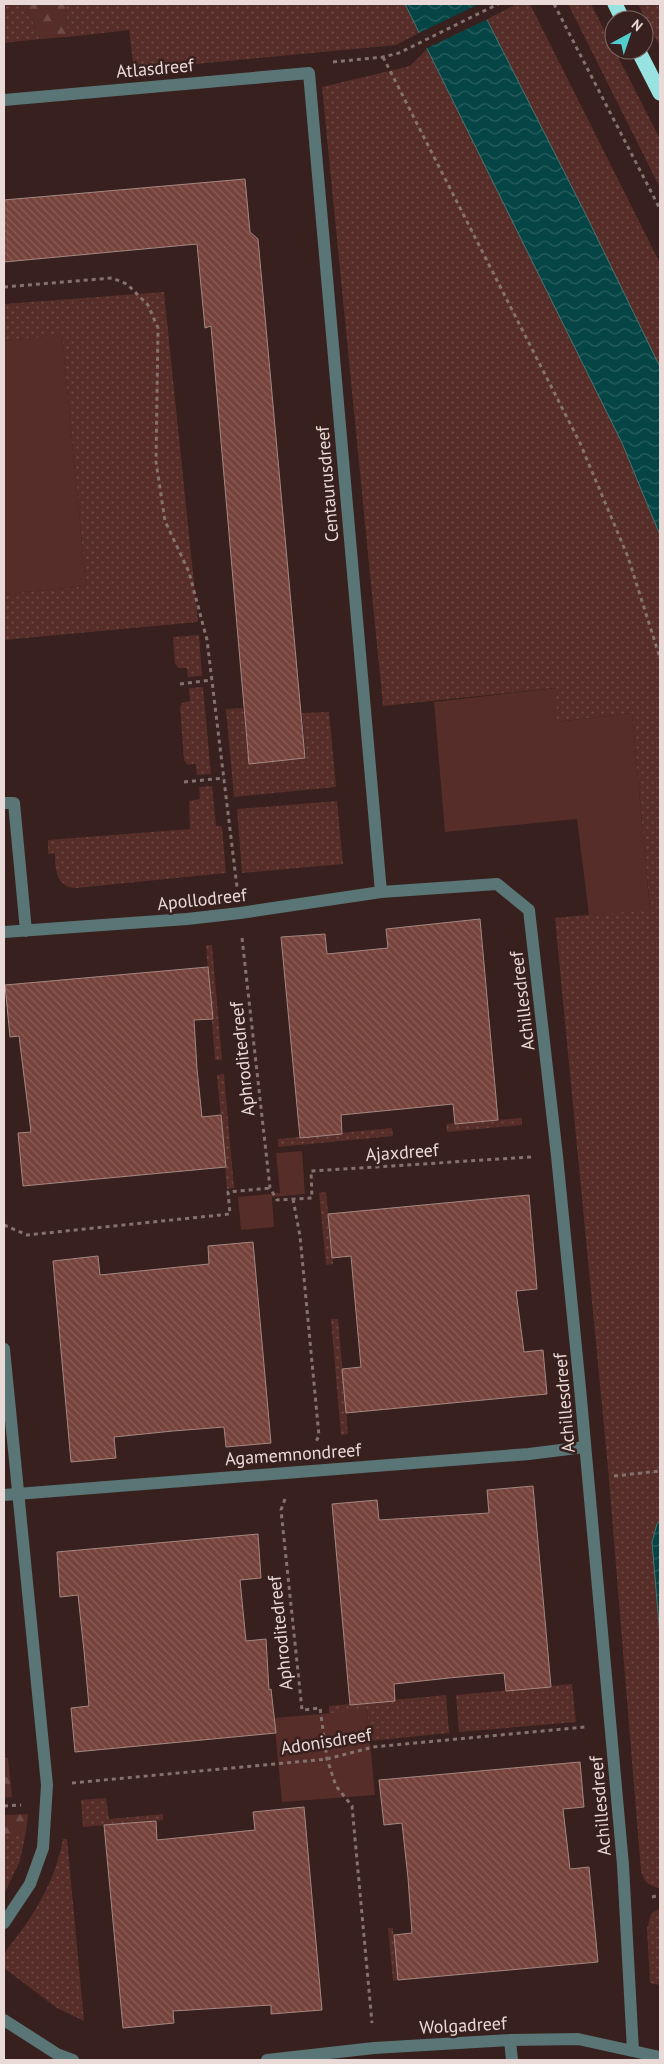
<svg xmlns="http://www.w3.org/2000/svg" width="664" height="2064" font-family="'PT Sans',sans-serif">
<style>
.grass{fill:url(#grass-dots)}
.forest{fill:url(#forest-firs)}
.park{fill:#562d28}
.water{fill:url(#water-waves);stroke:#4a7271}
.pier{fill:#37201d}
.building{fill:url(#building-back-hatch);stroke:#a58782}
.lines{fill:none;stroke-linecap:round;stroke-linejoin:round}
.path{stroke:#85716e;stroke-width:3;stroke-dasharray:4 4;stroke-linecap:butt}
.minor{stroke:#597575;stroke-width:12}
.highway{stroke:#99e2e2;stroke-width:15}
.labels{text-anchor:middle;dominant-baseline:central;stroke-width:5;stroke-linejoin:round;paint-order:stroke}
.street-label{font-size:18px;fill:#eadad7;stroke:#37201d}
</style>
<defs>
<pattern id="grass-dots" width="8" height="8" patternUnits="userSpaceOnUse" patternTransform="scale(1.25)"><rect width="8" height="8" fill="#562d28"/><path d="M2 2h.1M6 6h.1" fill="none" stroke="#6e4b46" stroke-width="1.8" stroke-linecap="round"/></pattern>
<pattern id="forest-firs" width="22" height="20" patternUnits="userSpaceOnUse" patternTransform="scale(1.25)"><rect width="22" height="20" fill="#562d28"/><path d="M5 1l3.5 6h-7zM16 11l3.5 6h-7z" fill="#6e4b46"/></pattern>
<pattern id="water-waves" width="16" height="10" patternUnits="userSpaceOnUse" patternTransform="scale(1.25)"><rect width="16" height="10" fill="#054545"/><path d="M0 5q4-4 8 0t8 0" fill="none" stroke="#2a5f5f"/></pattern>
<pattern id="building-back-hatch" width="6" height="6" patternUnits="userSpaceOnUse" patternTransform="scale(1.25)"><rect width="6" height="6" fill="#76433c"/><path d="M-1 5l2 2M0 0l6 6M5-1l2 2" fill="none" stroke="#8a5e57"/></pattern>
</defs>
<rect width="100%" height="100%" fill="#37201d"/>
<path class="grass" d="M4,4H25L40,39L4,43Z
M65,4H405L419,33L396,45L134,70L129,30L68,37Z
M517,4H530L660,263V367L487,19Z
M568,4H591L660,139V188Z
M638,4H660V47Z
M428,48L622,443L660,535V1520L657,1524V1596L660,1636V1888C649,1886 644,1882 641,1871L608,1468L555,918L650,909L632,713L556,722L555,688L383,706L322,87L410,66Z
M164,292L198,622L4,640V594L86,586L62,336L4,341V304Z
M199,635L202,676L188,677L187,668H179L175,664L173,637Z
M203,687L211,774L197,775L196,764L188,765L184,760L180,707L182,703L190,701L189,688Z
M243,708L249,763L306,758L302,713L329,712L336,787L234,797L226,709Z
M212,786L216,826H222L226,873L77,888C56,888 55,869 55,853L48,854V840L190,829L189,801L200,799L199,787Z
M337,801L343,864L242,873L237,809Z
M206,945H212L222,1060H215Z
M224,1074L234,1188L227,1189L217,1075Z
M522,1118V1125L447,1132L446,1124Z
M392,1128L393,1136L278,1147V1139Z
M326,1192L333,1264L326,1265L319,1193Z
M331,1319H338L348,1434L341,1435Z
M572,1684L576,1722L459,1732L456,1695Z
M446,1695L449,1733L370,1741L367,1710L329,1714V1706Z
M106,1798L109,1819L163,1814V1820L83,1827L81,1800Z
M26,1832L20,1861L4,1894V1835Z
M63,1839H67L84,2021L57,2008L4,1968V1955L6,1951C34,1915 54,1885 63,1839Z
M660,1908V1985L650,1983L647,1929L651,1914Z
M388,1928H393L398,1980L393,1981Z"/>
<path class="forest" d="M25,4H65L68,37L40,39Z
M4,1757L8,1759L12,1797L4,1798Z
M28,1814L26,1832L4,1835V1815Z"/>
<path class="park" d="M62,335L86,586L4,594V341Z
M556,688L557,722L632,713L650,910L589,915L577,819L445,832L434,702Z
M302,1151L305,1194L272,1197L274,1227L241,1230L238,1197L280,1193L276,1153Z
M367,1710L375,1795L282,1802L274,1718Z"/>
<path class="water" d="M405,4H479L585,213L660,367V535L622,443Z
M660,1520V1636L652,1542L657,1524Z"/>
<path class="pier" d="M479,4H482L490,18L425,49L417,34Z"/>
<path class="building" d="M245,179L250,232L258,239L305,758L249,764L211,326L205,328L197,244L4,262V200Z
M480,919L498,1120L455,1124L453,1104L341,1115L342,1134L300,1138L281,937L325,934L327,954L388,948L386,929Z
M208,967L213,1019L194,1020L197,1069L202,1117L221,1115L226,1167L23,1186L18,1133L31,1132L19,1036L10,1037L5,985Z
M529,1195L537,1289L516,1291L524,1352L543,1350L547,1394L346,1413L342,1369L361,1367L356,1312L351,1256L332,1258L328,1214Z
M253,1242L271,1443L226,1447L224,1427L173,1431L114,1437L116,1458L71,1462L53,1261L98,1256L100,1275L209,1264L208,1246Z
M533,1486L551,1687L506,1691L504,1673L449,1678L394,1684L395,1701L350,1705L332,1504L377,1500L379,1520L489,1513L487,1490Z
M258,1534L261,1578L240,1580L246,1641L266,1639L269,1690L271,1689L276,1733L75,1752L71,1708L89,1706L84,1651L78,1595L60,1597L57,1552Z
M580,1762L584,1807L563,1809L570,1869L589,1867L598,1962L398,1980L394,1935L412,1933L408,1878L402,1823L384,1825L379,1780Z
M304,1807L322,2010L271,2014V2005L173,2011L174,2023L123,2028L104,1825L156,1821L157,1840L255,1830L253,1812Z"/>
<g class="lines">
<path class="path" d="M554,4L660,209
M383,57L580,443L628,557L660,658
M333,62L383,57L399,53L498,4
M4,287L112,278L127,284L148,305L158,328L156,462L165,521L189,572L207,640L237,887
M180,684L212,680
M184,782L224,778
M242,938L270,1188L277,1200L312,1198L311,1171L532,1157
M293,1199L300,1236L319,1436L315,1443
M4,1225L27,1235L230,1214L228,1192L270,1188
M614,1476L660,1471
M285,1499L281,1510L302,1710L320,1708L327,1759L336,1786L352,1806L372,2023
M72,1783L327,1759L373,1747L585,1727
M4,1806L21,1805
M652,1897L660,1895"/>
<path class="minor" d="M4,100L309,73L381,892
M4,803H14L26,931
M4,932L187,919L240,913L381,892L497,884L529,910L557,1156L580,1388L623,1865L633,2051
M4,1349L47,1785L43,1848L30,1884L4,1923
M4,1495L529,1454L585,1447
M4,2020L57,2054L73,2060
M510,2040L512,2060
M267,2060L374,2048L510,2040L578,2039L660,2057"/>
<path class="highway" d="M615,4L623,20
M638,50L660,93"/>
</g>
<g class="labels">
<g class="street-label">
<text transform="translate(155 68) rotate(-5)">Atlasdreef</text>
<text transform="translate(327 484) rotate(-95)">Centaurusdreef</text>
<text transform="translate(202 899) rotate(-6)">Apollodreef</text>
<text transform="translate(522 1001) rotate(-97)">Achillesdreef</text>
<text transform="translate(242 1059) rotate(-96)">Aphroditedreef</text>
<text transform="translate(402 1152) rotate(-4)">Ajaxdreef</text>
<text transform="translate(564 1403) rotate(-95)">Achillesdreef</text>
<text transform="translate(293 1454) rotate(-4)">Agamemnondreef</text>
<text transform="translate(280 1633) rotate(-96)">Aphroditedreef</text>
<text transform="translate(326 1741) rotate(-9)">Adonisdreef</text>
<text transform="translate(600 1806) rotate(-95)">Achillesdreef</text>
<text transform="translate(463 2025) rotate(-3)">Wolgadreef</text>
</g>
</g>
<rect width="664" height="2064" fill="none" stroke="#eadad7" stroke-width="10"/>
<g transform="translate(629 35) rotate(40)"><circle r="24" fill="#37201d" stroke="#7f6a67"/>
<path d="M0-4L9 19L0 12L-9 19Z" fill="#52cdcd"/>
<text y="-8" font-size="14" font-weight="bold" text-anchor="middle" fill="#eadad7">N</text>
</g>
</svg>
